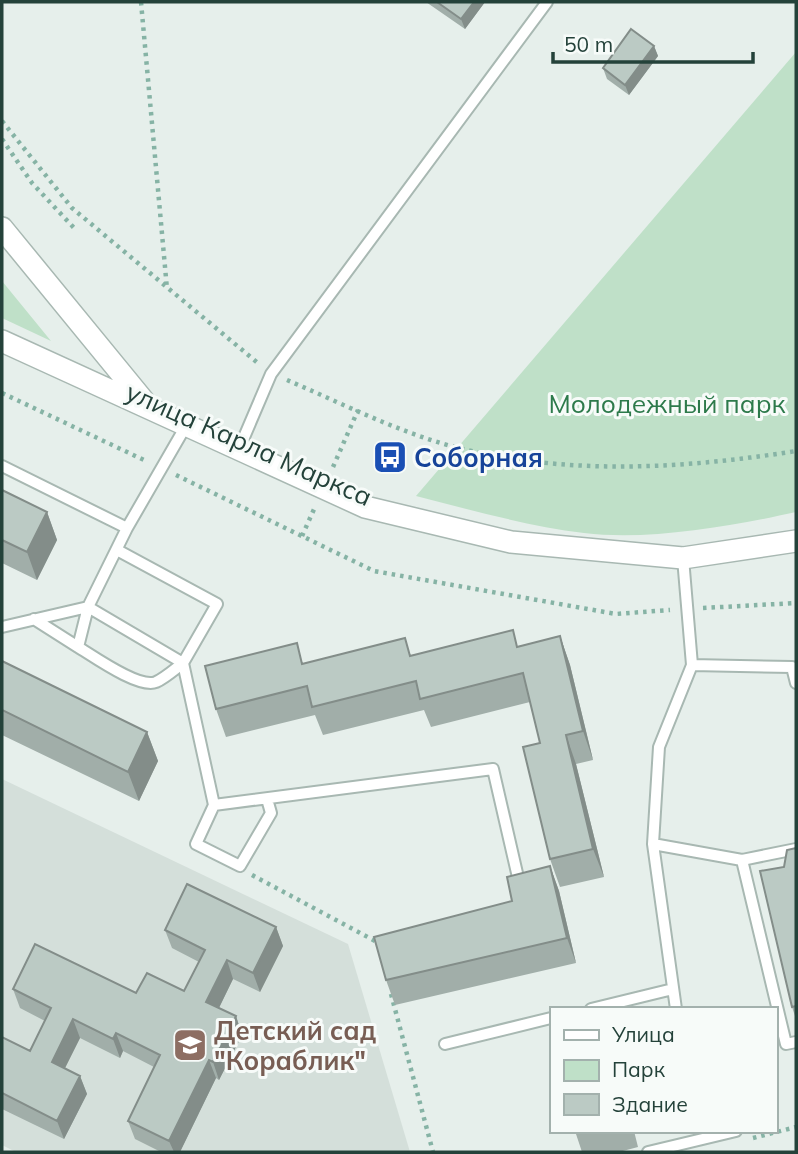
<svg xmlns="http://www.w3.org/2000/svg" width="798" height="1154" font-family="Mulish,sans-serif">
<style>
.built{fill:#d4dfda}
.green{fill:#bfe0c8}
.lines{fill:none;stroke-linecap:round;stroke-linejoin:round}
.service-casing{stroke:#a8b8b2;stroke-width:14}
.tertiary-casing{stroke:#a8b8b2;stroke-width:24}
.path{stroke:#86b3a5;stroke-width:4.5;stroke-dasharray:3.5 5;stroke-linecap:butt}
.service{stroke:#fff;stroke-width:10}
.tertiary{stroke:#fff;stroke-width:21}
.wall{fill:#a1aea9}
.shaded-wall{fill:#838d89}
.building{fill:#bbcac4;stroke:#838d89;stroke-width:2}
.labels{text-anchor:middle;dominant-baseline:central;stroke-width:6;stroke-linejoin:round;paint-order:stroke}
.park-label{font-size:26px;fill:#2d7a4b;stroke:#f7fbf9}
.street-label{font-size:26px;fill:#24423a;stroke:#f7fbf9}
.transit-label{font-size:26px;font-weight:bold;fill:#164399;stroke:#f7fbf9;text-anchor:start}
.education-label{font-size:26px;font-weight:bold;fill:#785e54;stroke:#f7fbf9;text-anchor:start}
</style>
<rect width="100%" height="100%" fill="#e6efeb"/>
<path class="built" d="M2,779L348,944L410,1152H16L2,1145Z"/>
<path class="green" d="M796,52V512C733,526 648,541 584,533C527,526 471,510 416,496Z
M2,281L51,341L2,318Z"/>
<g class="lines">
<g class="service-casing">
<path id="service" d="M239,449L271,374L547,2
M2,466L127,528
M117,550L217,604L183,663L88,607L78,647C93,656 139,689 156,682C165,678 175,669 183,663L214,805L493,769L520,886
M34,619L78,647
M2,627L88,607L127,528L187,424
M692,665L792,667L796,683
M214,805L196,844L240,866L271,813L267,799
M653,844L742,860L796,849
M742,860L786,1044L796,1042
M591,1009L673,989
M676,1009L653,844L659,747L692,665L683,558
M445,1044L551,1018
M648,1152L736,1131"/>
</g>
<g class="tertiary-casing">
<path id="tertiary" d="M2,228L147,405
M2,341L365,507L511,542L683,558L796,541"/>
</g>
<path class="path" d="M141,2L167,289
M2,121L72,208L259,364
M2,139L32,183L75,229
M287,380C341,403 396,431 451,446C565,476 682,469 796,451
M2,393L146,461
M333,467L358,410
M176,475L374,571L616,614L670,610
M302,536L315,507
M703,608L796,603
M252,875L377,942
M391,994L433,1152
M753,1138L796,1127"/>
<use href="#service" class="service"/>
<use href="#tertiary" class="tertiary"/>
</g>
<path class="wall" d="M426,2H485L465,29Z
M654,46L658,56L629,95L607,79L603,68Z
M2,490L47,512L57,540L37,580L2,563Z
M560,636L570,665L593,760L576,764L604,877L560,887L550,859L540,743L530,702L431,727L424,710L323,735L315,715L226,737L216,709L304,664L519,646Z
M2,661L147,732L158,761L139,801L2,735Z
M796,848V1019L792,1007L784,867Z
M550,866L559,891L576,963L395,1005L386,980L512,901Z
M276,927L283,946L260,992L233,979L219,1008L236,1016L242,1035L219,1080L216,1078L180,1152H161L135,1139L128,1121L154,1067L123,1051L120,1058L80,1038L65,1068L80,1076L87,1094L64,1139L2,1109V1037L30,1051L45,1021L20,1008L13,989L136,993L184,991L199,962L172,948L165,930Z
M575,1131H634L638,1147L619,1152H582Z"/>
<path class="shaded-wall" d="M474,2H485L465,29L461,19Z
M654,46L658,56L629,95L625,85Z
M47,512L57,540L37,580L27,552Z
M560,636L570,665L593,760L583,731Z
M147,732L158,761L139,801L128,772Z
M566,735L576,764L604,877L593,849Z
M550,866L559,891L576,963L567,938Z
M276,927L283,946L260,992L253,973Z
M227,960L233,979L213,1020L206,1002Z
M236,1016L242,1035L219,1080L213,1062Z
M73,1019L80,1038L59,1080L52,1062Z
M116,1033L123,1051L120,1058L113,1039Z
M209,1060L216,1078L180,1152H174L169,1141Z
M80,1076L87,1094L64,1139L57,1121Z"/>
<path class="building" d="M437,2H474L461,19Z
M631,29L654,46L625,85L603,68Z
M2,490L47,512L27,552L2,540Z
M513,630L517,647L560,636L583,731L566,735L593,849L550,859L523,747L540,743L523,673L420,699L416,681L312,707L307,686L216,709L205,666L297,643L302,664L405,638L410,656Z
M2,661L147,732L128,772L2,710Z
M796,848V1006L792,1007L760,871L784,867L787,850Z
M550,866L567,938L386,980L374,937L512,901L507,877Z
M187,884L276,927L253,973L227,960L206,1002L236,1016L213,1062L209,1060L169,1141L128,1121L160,1055L116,1033L113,1039L73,1019L52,1062L80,1076L57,1121L2,1093V1037L30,1051L51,1008L13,989L35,944L136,993L147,973L184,991L205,950L165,930Z"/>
<defs>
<g id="bus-square" transform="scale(1.75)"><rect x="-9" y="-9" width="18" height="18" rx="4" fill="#1a4fb4" stroke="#f7fbf9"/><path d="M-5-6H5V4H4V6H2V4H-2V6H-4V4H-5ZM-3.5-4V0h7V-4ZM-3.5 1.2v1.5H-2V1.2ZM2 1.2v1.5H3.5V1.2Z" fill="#fff"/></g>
<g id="school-square" transform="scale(1.75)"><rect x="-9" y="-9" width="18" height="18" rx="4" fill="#8d6e63" stroke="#f7fbf9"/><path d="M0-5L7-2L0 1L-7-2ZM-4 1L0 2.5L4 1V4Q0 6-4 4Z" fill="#fff"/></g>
</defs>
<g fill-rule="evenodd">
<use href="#bus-square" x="390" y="457"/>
<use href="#school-square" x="190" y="1045"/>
</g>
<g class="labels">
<g class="park-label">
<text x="667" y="403">Молодежный парк</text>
</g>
<g class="street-label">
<text transform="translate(249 444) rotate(24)">улица Карла Маркса</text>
</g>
<g class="transit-label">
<text x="414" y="457">Соборная</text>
</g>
<g class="education-label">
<text x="214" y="1030">Детский сад<tspan x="214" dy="30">"Кораблик"</tspan></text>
</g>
</g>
<rect width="798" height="1154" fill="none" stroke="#24423a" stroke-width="7"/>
<rect x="550" y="1007" width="228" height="126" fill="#f7fbf9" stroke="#a3b1ad" stroke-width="2"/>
<rect x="564" y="1030" width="35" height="10" fill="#ffffff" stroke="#a3b1ad" stroke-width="2"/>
<text x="612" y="1042" font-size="21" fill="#24423a">Улица</text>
<rect x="564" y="1060" width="35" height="21" fill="#bfe0c8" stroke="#a3b1ad" stroke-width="2"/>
<text x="612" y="1077" font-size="21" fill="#24423a">Парк</text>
<rect x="564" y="1094" width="35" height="21" fill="#bbcac4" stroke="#a3b1ad" stroke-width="2"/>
<text x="612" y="1112" font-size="21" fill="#24423a">Здание</text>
<path d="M553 52v10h200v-10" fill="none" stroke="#24423a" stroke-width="3.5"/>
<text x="564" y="52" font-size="21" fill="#24423a" stroke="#f7fbf9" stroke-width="5" paint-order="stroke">50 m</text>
</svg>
